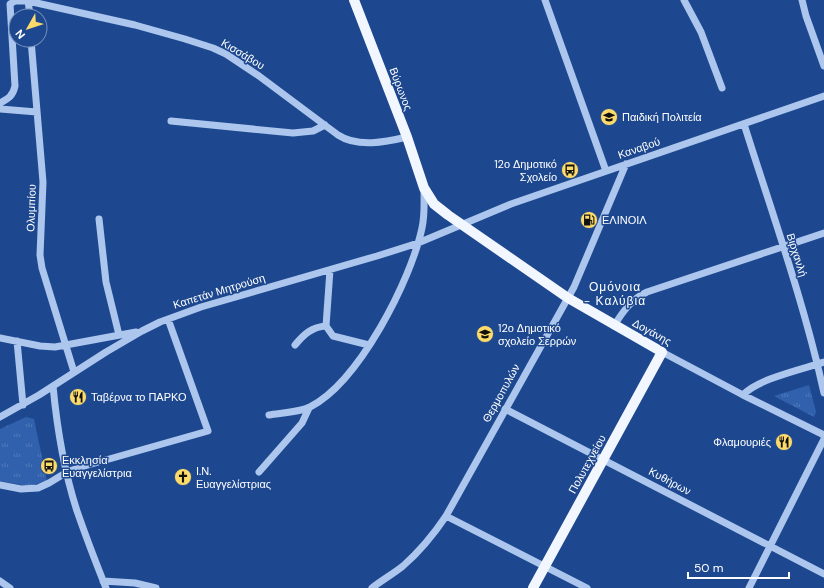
<svg xmlns="http://www.w3.org/2000/svg" width="824" height="588" font-family="'DM Sans',sans-serif">
<style>
.park{fill:url(#park-tufts)}
.lines{fill:none;stroke-linecap:round;stroke-linejoin:round}
.minor{stroke:#acc6ed;stroke-width:7}
.major{stroke:#f2f6ff;stroke-width:10}
.labels{text-anchor:middle;dominant-baseline:central;stroke-width:3;stroke-linejoin:round;paint-order:stroke}
.street-label{font-size:11px;fill:#fff;stroke:#1d488f}
.poi-label{font-size:11px;fill:#fff;stroke:#1d488f;text-anchor:start}
.neighbourhood-label{font-size:12px;letter-spacing:1px;fill:#fff;stroke:#1d488f}
</style>
<defs>
<pattern id="park-tufts" width="24" height="20" patternUnits="userSpaceOnUse"><rect width="24" height="20" fill="#3161ad"/><path d="M3 7l-1-3M5 7V3M7 7l1-3M15 17l-1-3M17 17v-4M19 17l1-3" fill="none" stroke="#5079b9"/></pattern>
</defs>
<rect width="100%" height="100%" fill="#1d488f"/>
<path class="park" d="M809,385L816,412L814,417L774,396Z
M26,417L34,419L47,481L28,486L0,481V429Z"/>
<g class="lines">
<path class="minor" d="M28,0L30,16
M545,0L606,171
M684,0L701,32L722,88
M802,0L806,16L824,66
M31,40L43,182L40,255L42,268L74,372
M0,103C8,99 13,96 15,86L10,4L15,1H28L135,25L185,39L213,48L226,54L259,76L338,135C358,148 386,142 407,137
M0,109L37,112
M171,121L293,133L313,131L325,125
M744,124C772,213 804,302 824,393
M99,219L106,282L119,335
M330,270L326,326L333,336L369,345
M614,326C623,311 632,299 647,292L824,233
M0,338L40,346L55,347L136,332
M17,341L23,405
M295,345C304,334 312,327 326,326
M662,352L743,395L824,435
M53,386C57,428 64,471 77,511C86,537 96,563 106,588
M743,395C757,379 803,369 824,362
M505,409L824,574
M269,415C281,413 300,412 310,407C359,382 411,280 422,228C425,215 424,202 424,189
M0,417L39,395L106,352L142,331L160,322L201,307L377,256L418,243L511,204L824,96
M259,472L302,423L309,408
M0,485L21,489L38,488L49,483L67,472L81,467L208,431L168,319
M446,516L587,588
M0,581L10,588
M103,581L135,583L156,588
M372,588C382,580 393,574 403,566C420,551 434,534 446,516L574,287L626,164
M749,588L824,439"/>
<path class="major" d="M354,0L407,137L424,188L434,204L448,215L568,298L662,352L533,588"/>
</g>
<defs>
<g id="school-disc" transform="scale(0.9)"><circle r="9.5" fill="#fddb6b" stroke="#1d488f"/><path d="M0-5L7-2L0 1L-7-2ZM-4 1L0 2.5L4 1V4Q0 6-4 4Z" fill="#111"/></g>
<g id="bus-disc" transform="scale(0.9)"><circle r="9.5" fill="#fddb6b" stroke="#1d488f"/><path d="M-5-6H5V4H4V6H2V4H-2V6H-4V4H-5ZM-3.5-4V0h7V-4ZM-3.5 1.2v1.5H-2V1.2ZM2 1.2v1.5H3.5V1.2Z" fill="#111"/></g>
<g id="fuel-disc" transform="scale(0.9)"><circle r="9.5" fill="#fddb6b" stroke="#1d488f"/><path d="M-5.5-6h7V0h2V4h1.3V-2.5L3-4.5l.8-.8L6-3V5H2.5V1h-1V6h-7ZM-4.2-4.7v3.2H.2V-4.7Z" fill="#111"/></g>
<g id="restaurant-disc" transform="scale(0.9)"><circle r="9.5" fill="#fddb6b" stroke="#1d488f"/><path d="M-5-6h1v4h1v-4h1v4h1v-4h1v5L-1.5 .5V6h-2V.5L-5-1ZM5-6V6H3V1.5H1.5Q1.5-4 5-6Z" fill="#111"/></g>
<g id="church-disc" transform="scale(0.9)"><circle r="9.5" fill="#fddb6b" stroke="#1d488f"/><path d="M-1.2-6h2.4v3.5h3.3v2.4h-3.3V6h-2.4V-.1h-3.3v-2.4h3.3Z" fill="#111"/></g>
</defs>
<g fill-rule="evenodd">
<use href="#school-disc" x="609" y="117"/>
<use href="#bus-disc" x="570" y="170"/>
<use href="#fuel-disc" x="589" y="220"/>
<use href="#school-disc" x="485" y="334"/>
<use href="#restaurant-disc" x="78" y="397"/>
<use href="#restaurant-disc" x="784" y="442"/>
<use href="#bus-disc" x="49" y="466"/>
<use href="#church-disc" x="183" y="477"/>
</g>
<g class="labels">
<g class="street-label">
<text transform="translate(243 54) rotate(31)">Κισσάβου</text>
<text transform="translate(401 89) rotate(69)">Βύρωνος</text>
<text transform="translate(639 148) rotate(-19)">Καναβού</text>
<text transform="translate(31 208) rotate(-88)">Ολυμπίου</text>
<text transform="translate(797 255) rotate(73)">Βιρχανλή</text>
<text transform="translate(219 291) rotate(-17)">Καπετάν Μητρούση</text>
<text transform="translate(652 332) rotate(29)">Δογάνης</text>
<text transform="translate(501 393) rotate(-61)">Θερμοπυλών</text>
<text transform="translate(587 464) rotate(-61)">Πολυτεχνείου</text>
<text transform="translate(670 481) rotate(28)">Κυθήρων</text>
</g>
<g class="poi-label">
<text x="622" y="117">Παιδική Πολιτεία</text>
<text x="557" y="164" text-anchor="end">12ο Δημοτικό<tspan x="557" dy="13">Σχολείο</tspan></text>
<text x="602" y="220">ΕΛΙΝΟΙΛ</text>
<text x="498" y="328">12ο Δημοτικό<tspan x="498" dy="13">σχολείο Σερρών</tspan></text>
<text x="91" y="397">Ταβέρνα το ΠΑΡΚΟ</text>
<text x="771" y="442" text-anchor="end">Φλαμουριές</text>
<text x="62" y="460">Εκκλησία<tspan x="62" dy="13">Ευαγγελίστρια</tspan></text>
<text x="196" y="471">Ι.Ν.<tspan x="196" dy="13">Ευαγγελίστριας</tspan></text>
</g>
<g class="neighbourhood-label">
<text x="615" y="287">Ομόνοια<tspan x="615" dy="14">- Καλύβια</tspan></text>
</g>
</g>
<g transform="translate(28 28) rotate(231)"><circle r="19" fill="#1d488f" stroke="#7791bc"/>
<path d="M0-3L7 15L0 10L-7 15Z" fill="#fddb6b"/>
<text y="-6" font-size="11" font-weight="bold" text-anchor="middle" fill="#ffffff">N</text>
</g>
<path d="M688 572v6h101v-6" fill="none" stroke="#ffffff" stroke-width="2"/>
<text x="694" y="572" font-size="12" fill="#ffffff" stroke="#1d488f" stroke-width="3" paint-order="stroke">50 m</text>
</svg>
